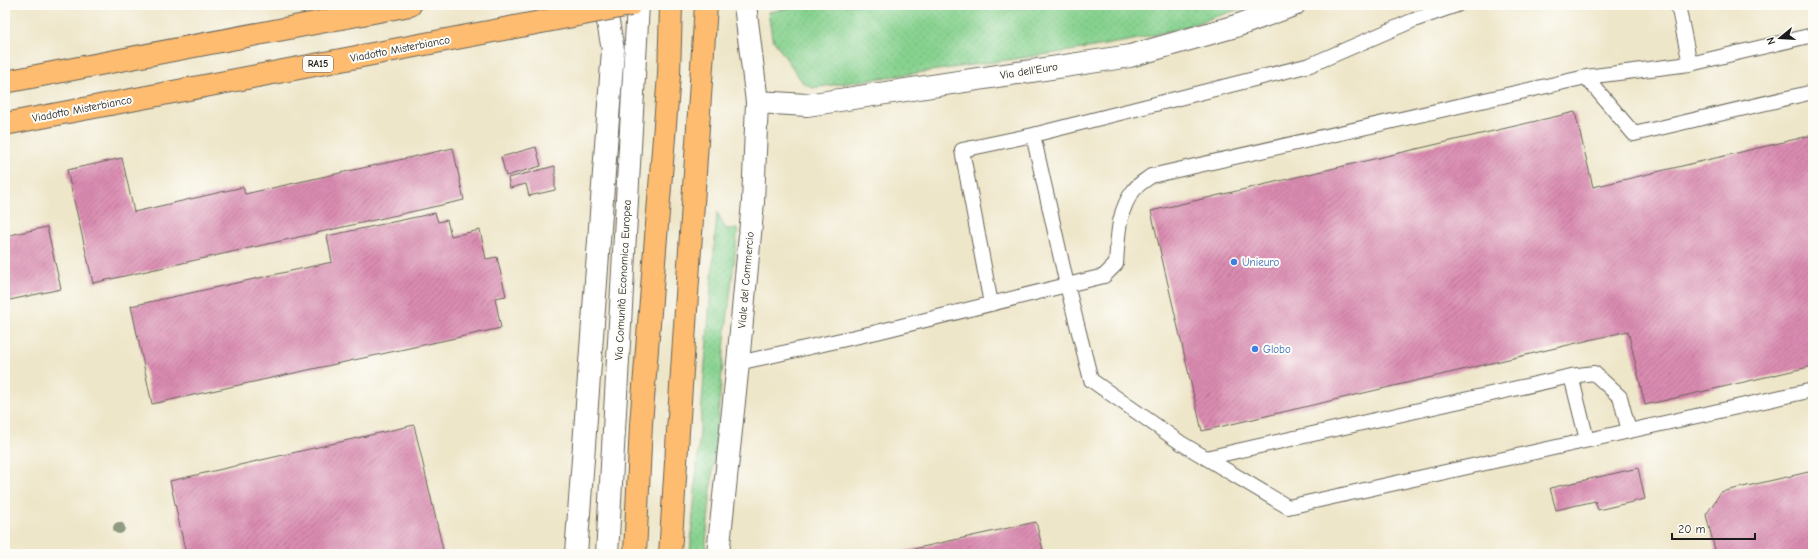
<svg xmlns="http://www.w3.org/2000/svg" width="1818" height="559" font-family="'Comic Neue',sans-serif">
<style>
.grass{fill:url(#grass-dots);stroke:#527756}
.building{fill:url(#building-hatch)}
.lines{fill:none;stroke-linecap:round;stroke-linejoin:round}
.service-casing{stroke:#666359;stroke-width:16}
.minor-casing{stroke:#666359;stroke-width:24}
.tertiary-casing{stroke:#666359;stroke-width:24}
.primary-casing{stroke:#666359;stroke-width:24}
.motorway-casing{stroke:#666359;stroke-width:24}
.service{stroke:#fff;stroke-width:14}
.minor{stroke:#fff;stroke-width:22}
.tertiary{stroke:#fff;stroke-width:22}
.primary{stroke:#fdbc70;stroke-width:22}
.motorway{stroke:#fdbc70;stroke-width:22}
.motorway-bridge-casing{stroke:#666359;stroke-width:24;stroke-linecap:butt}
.motorway-bridge{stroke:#fdbc70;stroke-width:22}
.tree{fill:#8f9a80}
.shop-dot{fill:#3f7fe0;stroke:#fdfcf7;stroke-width:1.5}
.labels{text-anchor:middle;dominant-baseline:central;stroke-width:4;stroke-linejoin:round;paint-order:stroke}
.shield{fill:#fdfcf7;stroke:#605f5e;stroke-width:1}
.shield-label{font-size:10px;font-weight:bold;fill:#1c1c1c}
.street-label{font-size:11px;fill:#1c1c1c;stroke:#fdfcf7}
.shop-label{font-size:11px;fill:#366cbe;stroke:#fdfcf7;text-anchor:start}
</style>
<defs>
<pattern id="grass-dots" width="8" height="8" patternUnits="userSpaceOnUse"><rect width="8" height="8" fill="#87d28f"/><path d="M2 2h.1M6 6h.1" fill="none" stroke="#74b47b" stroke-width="1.8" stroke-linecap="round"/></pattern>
<pattern id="building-hatch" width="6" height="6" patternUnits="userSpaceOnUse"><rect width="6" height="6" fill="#da8bb1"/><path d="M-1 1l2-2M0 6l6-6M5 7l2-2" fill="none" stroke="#b0718f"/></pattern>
</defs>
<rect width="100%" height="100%" fill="#fdfcf7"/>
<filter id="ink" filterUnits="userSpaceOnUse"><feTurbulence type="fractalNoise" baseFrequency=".025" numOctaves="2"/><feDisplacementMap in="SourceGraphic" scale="8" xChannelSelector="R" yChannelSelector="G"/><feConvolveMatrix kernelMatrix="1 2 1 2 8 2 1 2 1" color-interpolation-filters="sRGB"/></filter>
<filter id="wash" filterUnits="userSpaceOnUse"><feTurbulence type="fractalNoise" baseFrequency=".012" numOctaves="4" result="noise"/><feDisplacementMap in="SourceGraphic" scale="16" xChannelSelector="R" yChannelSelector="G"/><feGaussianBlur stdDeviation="0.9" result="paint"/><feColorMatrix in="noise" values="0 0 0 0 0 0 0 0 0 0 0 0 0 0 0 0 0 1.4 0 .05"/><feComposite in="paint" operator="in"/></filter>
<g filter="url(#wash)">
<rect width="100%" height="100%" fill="#eee6c9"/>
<path class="grass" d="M807,5H1252L1178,29L1133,40L1070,51L812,88L803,83L772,38L768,12Z
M717,212L726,229H738L726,330L705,554H690Z"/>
<g id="blocks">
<path class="building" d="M1575,112L1593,187L1813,135V366L1645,405L1628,331L1202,431L1151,211Z
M536,147L541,166L506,176L501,157Z
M453,148L464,200L93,283L67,170L122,158L134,212L243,187L245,194Z
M555,166V190L529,196L526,184L510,188L508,178Z
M435,213L438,222L447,220L451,236L480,230L486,259L497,257L506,296L495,298L501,328L152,404L131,306L332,262L327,236Z
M47,227L61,289L5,301V236Z
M414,425L444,554H186L170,481Z
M1638,468L1645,499L1598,510L1595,501L1556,510L1550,488Z
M1813,471V554H1701L1715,550L1706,515L1721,492Z
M1036,522L1044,554H895V553Z"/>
</g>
</g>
<g filter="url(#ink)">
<use href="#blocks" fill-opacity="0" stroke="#666359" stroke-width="1"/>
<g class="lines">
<g class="service-casing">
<path id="service" d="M1457,5L1414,20L1310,65L1033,135L1067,285L1104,276L1116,264C1118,239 1117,211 1134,190C1138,184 1146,180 1151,176L1586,77L1690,64L1813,35
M1678,5L1690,64
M1586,77L1634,134L1813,92
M991,304L962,150L1033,135
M738,363L877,332L1067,285L1091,380L1181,443L1288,507L1813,390
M1571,376L1587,440
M1206,458L1571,376L1594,373L1620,397L1629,431"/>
</g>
<g class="minor-casing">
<path id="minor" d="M757,102L807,105L1130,56L1236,26L1294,5
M576,554L613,50L605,5
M718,554L738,363L753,202L757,102L745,5"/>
</g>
<g class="tertiary-casing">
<path id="tertiary" d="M607,554L638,5"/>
</g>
<g class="primary-casing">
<path id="primary" d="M635,554L641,424L669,75L671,5
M670,554L706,5"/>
</g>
<g class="motorway-casing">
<path id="motorway" d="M5,82L410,5"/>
</g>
<use href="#service" class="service"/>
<use href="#minor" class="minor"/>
<use href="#tertiary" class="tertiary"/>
<use href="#primary" class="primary"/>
<use href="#motorway" class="motorway"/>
<g class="motorway-bridge-casing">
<path id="motorway-bridge" d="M5,124L630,5"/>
</g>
<use href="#motorway-bridge" class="motorway-bridge"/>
</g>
<circle class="tree" cx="119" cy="528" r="6"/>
</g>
<g class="shop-dot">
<circle cx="1234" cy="262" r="4"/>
<circle cx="1255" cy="349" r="4"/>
</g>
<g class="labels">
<rect class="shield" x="303" y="56" width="30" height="16" rx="3"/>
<g class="shield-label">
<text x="318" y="64">RA15</text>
</g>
<g class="street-label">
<text transform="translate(400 49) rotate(-11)">Viadotto Misterbianco</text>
<text transform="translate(1029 71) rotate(-9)">Via dell'Euro</text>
<text transform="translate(82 109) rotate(-11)">Viadotto Misterbianco</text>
<text transform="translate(623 280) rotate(-87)">Via Comunità Economica Europea</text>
<text transform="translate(746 280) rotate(-85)">Viale del Commercio</text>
</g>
<g class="shop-label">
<text x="1242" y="262">Unieuro</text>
<text x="1263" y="349">Globo</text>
</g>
</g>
<rect width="1818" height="559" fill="none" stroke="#fdfcf7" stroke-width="20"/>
<g transform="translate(1780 38) rotate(252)" stroke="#fdfcf7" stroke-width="3" paint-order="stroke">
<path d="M0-3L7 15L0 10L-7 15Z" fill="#1c1c1c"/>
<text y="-6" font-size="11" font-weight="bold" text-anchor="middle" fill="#1c1c1c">N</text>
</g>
<path d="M1672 533v6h83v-6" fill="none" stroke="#1c1c1c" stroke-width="2"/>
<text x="1678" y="533" font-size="12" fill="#1c1c1c" stroke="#fdfcf7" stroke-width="3" paint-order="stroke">20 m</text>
</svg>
